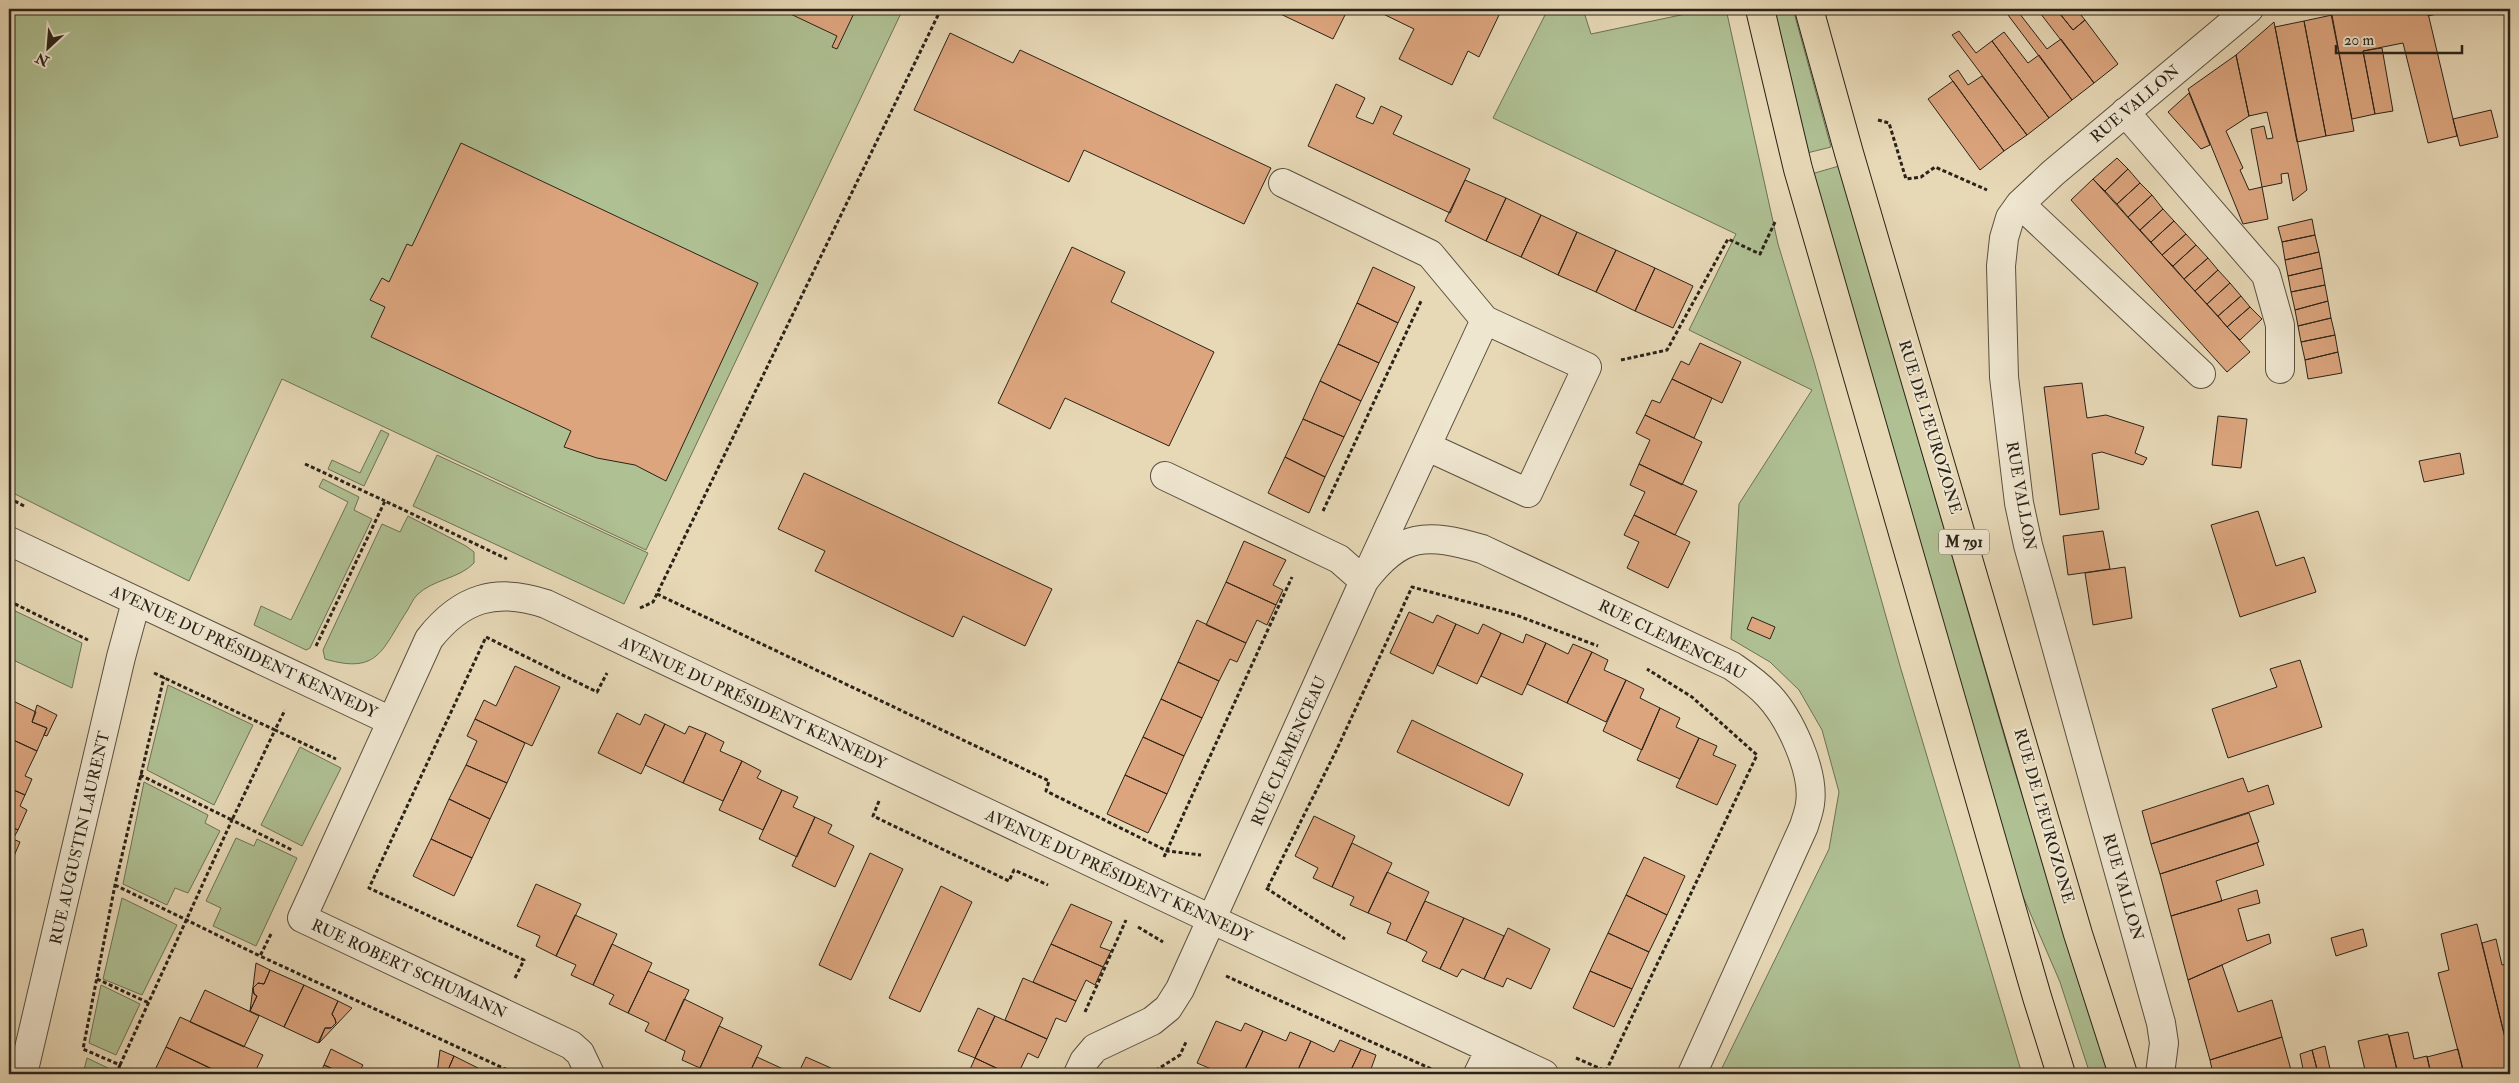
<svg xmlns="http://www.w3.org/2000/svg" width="2519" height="1083" font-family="'IM FELL Double Pica',serif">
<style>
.green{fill:#afc093;stroke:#6c7256}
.building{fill:#dca57e;stroke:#2a2319}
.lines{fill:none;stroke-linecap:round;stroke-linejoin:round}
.minor-casing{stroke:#595040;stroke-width:30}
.major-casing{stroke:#2a2319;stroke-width:30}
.path{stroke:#2a2319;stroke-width:3;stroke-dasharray:4 2.5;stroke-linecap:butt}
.minor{stroke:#efe6d0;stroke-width:28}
.major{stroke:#e7d8b6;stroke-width:28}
.labels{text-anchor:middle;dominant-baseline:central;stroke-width:4;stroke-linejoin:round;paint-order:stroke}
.shield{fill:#efe6d0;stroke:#655e50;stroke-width:1}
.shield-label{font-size:15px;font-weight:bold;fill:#2a2319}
.street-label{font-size:16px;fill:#2a2319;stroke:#efe6d0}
</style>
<rect width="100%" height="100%" fill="#e7d8b6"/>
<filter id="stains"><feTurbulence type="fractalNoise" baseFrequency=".004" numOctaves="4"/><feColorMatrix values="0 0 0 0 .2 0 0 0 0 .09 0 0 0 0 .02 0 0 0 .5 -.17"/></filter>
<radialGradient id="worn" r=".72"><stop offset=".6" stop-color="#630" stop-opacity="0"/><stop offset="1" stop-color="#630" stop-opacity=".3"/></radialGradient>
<path class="green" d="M9,9H903L646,550L282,379L189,581L9,491Z
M1548,9H1583L1591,34L1709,9H1726L1778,244L1814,362L1900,666L2022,1074H1723L1722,1068L1829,849L1839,792L1822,730L1799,690L1770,662L1731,639L1739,504L1812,390L1689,330L1736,234L1493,118Z
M1770,9H1793L1831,147L1803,154Z
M1839,166L2010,756L2108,1074H2090L2060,982L2022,894L1999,834L1808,175Z
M381,430L389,434L364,486L328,469L332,460L360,473Z
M437,455L648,553L624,604L413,506Z
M323,479L359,497L354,510L372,519L310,648L306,650L254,625L261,606L291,620L348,502L319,487Z
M408,516L466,546L474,552V563C459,579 433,579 417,595C413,599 410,606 407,611C382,649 379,675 325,659L323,650L382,524L400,532Z
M9,608L82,643L72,688L9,658Z
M168,685L253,725L214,805L147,770Z
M300,747L341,768L302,846L261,825Z
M144,782L208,815L205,823L220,831L188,893L175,888L167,905L123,884Z
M236,838L254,846L257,839L297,858L256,946L213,926L221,908L206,901Z
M122,898L177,925L142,995L103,979Z
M101,985L140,1004L116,1055L89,1043Z
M87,1058L108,1068L105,1074H83Z"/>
<path class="building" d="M780,9H856L837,49L832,47L837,36Z
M1270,9H1348L1333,39Z
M1373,9H1485L1499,15L1479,57L1468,51L1452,85L1399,59L1414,29Z
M2008,9H2016L2047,49L2061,39L2094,83L2072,100L2005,11Z
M2037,9H2056L2073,30L2085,20L2118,64L2094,83Z
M2056,9H2076L2085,20L2073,30Z
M2330,9H2427L2457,136L2428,143L2403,43L2363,51L2375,114L2352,119Z
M2427,9H2449L2450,11L2428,16Z
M2332,15L2354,131L2326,136L2304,21Z
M2304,21L2326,136L2297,142L2275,27Z
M2274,22L2307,190L2293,201L2288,173L2281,174L2282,183L2262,187L2251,129L2264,126L2267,139L2273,138L2267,112L2249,116L2236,55Z
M1959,31L1976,53L1992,41L2049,118L2027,135L1952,35Z
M2004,32L2028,63L2039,55L2072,100L2049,118L1992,41Z
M950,33L1013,63L1020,50L1271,168L1244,224L1084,150L1069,182L914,110Z
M2382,48L2393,111L2375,114L2363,51Z
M2236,55L2249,116L2226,131L2243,168L2240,170L2249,190L2262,187L2268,219L2243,224L2188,89Z
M1958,70L1968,85L1982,76L2027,135L2004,151L1949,76Z
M1953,81L2004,151L1980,170L1928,99Z
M1336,84L1365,98L1356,117L1373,124L1381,106L1402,116L1393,134L1470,169L1450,213L1308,146Z
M2189,93L2210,145L2201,149L2168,112Z
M2491,110L2498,137L2460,146L2453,119Z
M461,143L758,283L666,481L635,465L597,458L564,447L571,431L371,337L385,307L370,300L382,278L389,282L407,244L412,246Z
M2117,158L2128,169L2105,191L2093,179Z
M2128,169L2140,183L2117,204L2105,191Z
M2093,179L2250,352L2227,372L2071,200Z
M1465,180L1506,198L1486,241L1445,221Z
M2140,183L2152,195L2128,217L2117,204Z
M2152,195L2163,209L2140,230L2128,217Z
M1506,198L1541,215L1521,257L1486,241Z
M2163,209L2174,221L2151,242L2140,230Z
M1541,215L1577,232L1558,275L1521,257Z
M2312,219L2315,235L2282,242L2278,227Z
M2174,221L2186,234L2162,255L2151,242Z
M1577,232L1616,250L1596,292L1558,275Z
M2186,234L2196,245L2173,266L2162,255Z
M2315,235L2319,252L2285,260L2282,242Z
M2196,245L2208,258L2184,279L2173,266Z
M1072,247L1125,272L1111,302L1214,352L1169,446L1065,398L1050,429L998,403Z
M1616,250L1655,268L1635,311L1596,292Z
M2319,252L2322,268L2288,276L2285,260Z
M2208,258L2218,270L2195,291L2184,279Z
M1373,267L1415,287L1398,323L1357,303Z
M1655,268L1693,286L1673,328L1635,311Z
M2322,268L2325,285L2291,292L2288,276Z
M2218,270L2230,283L2207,304L2195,291Z
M2230,283L2241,296L2218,316L2207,304Z
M2325,285L2328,301L2295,310L2291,292Z
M2241,296L2250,307L2227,327L2218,316Z
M2328,301L2331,318L2298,326L2295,310Z
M1357,303L1398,323L1379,363L1338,344Z
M2250,307L2262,319L2240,340L2227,327Z
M2331,318L2335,335L2301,342L2298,326Z
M2335,335L2338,352L2305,360L2301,342Z
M1700,343L1741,362L1722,403L1672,379L1681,361L1689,365Z
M1338,344L1379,363L1361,401L1320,381Z
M2338,352L2342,373L2308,379L2305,360Z
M1672,379L1712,398L1694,438L1645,415L1652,400L1660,403Z
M1320,381L1361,401L1344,437L1303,419Z
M2082,383L2087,418L2106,415L2144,427L2135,453L2147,458L2143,465L2102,452L2092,454L2099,509L2060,515L2044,387Z
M1645,415L1702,442L1682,485L1639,464L1650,440L1636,433Z
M2218,416L2247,419L2241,468L2212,465Z
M1303,419L1344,437L1325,477L1285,457Z
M2460,453L2464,474L2424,482L2419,461Z
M1285,457L1325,477L1309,513L1268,493Z
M1639,464L1697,491L1675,535L1634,515L1645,492L1630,485Z
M804,473L1052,589L1025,646L963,616L953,637L815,571L825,551L778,529Z
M2258,511L2276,566L2304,557L2316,592L2240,617L2211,525Z
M1634,515L1690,542L1668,588L1627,568L1639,542L1624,535Z
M2103,531L2110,569L2068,575L2063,536Z
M1244,541L1286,560L1273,585L1283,590L1276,605L1226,582Z
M2125,567L2132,618L2093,625L2085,573Z
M1226,582L1276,605L1267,625L1257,620L1246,643L1206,625Z
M1409,612L1433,623L1437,615L1456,624L1433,674L1390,653Z
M1752,617L1775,627L1770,639L1747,629Z
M1197,620L1246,643L1237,662L1230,659L1219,681L1178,662Z
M1456,624L1478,634L1483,624L1501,633L1477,684L1437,665Z
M1501,633L1523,643L1526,634L1546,643L1522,695L1481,676Z
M1546,643L1568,654L1573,644L1592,652L1567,703L1527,684Z
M1592,652L1608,660L1604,670L1626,680L1606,722L1567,703Z
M2300,660L2322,727L2228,758L2212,709L2277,687L2270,669Z
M1178,662L1219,681L1202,718L1161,699Z
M515,666L560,687L532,746L475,719L484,700L496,706Z
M1626,680L1644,689L1640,698L1660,708L1642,750L1603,731Z
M9,699L36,712L32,722L47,728L37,751L9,738Z
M1161,699L1202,718L1184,756L1143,737Z
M37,705L57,715L47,736L44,735L47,728L32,722Z
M1660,708L1680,718L1676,727L1699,738L1680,779L1637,760Z
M617,713L640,725L645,714L665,724L641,774L598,753Z
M475,719L525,743L507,783L466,765L477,741L467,736Z
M1412,720L1523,774L1509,806L1397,752Z
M665,724L685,734L689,726L706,733L683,783L645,765Z
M706,733L724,742L720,751L742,761L723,801L683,783Z
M1143,737L1184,756L1167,794L1125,775Z
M9,738L37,751L25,776L32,779L25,795L9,788Z
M1699,738L1717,746L1713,755L1736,765L1717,805L1676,787Z
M742,761L761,771L757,778L782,790L763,830L719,810Z
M466,765L507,783L490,819L449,799Z
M1125,775L1167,794L1148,833L1107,814Z
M2243,778L2248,792L2268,785L2274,804L2151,844L2142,811Z
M9,788L25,795L20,806L27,810L18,830L9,826Z
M782,790L798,797L793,807L815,817L797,857L759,839Z
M449,799L490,819L472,858L431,839Z
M2249,813L2259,842L2160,874L2151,844Z
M1314,816L1355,836L1332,887L1313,878L1318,868L1295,856Z
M815,817L832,825L828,833L854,846L835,887L792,866Z
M9,826L18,830L13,839L20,842L11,863L9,862Z
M431,839L472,858L454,896L413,876Z
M1352,843L1392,863L1368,913L1350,905L1354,897L1332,887Z
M2257,843L2264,865L2216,881L2222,901L2171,916L2160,874Z
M870,853L903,869L851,980L819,965Z
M1644,857L1685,876L1667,915L1626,895Z
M9,872L14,875L9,886Z
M1387,872L1429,892L1406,941L1387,933L1391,923L1368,913Z
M536,884L581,904L556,956L536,946L540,936L517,926Z
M941,886L972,902L920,1012L889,998Z
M2257,890L2260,903L2238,909L2247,941L2269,934L2271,943L2188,980L2171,916Z
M1626,895L1667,915L1649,952L1608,933Z
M1425,901L1464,918L1440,969L1422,961L1427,952L1406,941Z
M1071,904L1112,922L1100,947L1111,951L1103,967L1051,944Z
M575,915L617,934L593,985L571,975L576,965L556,956Z
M1464,918L1504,936L1484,979L1462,969L1457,977L1440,969Z
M2477,924L2510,1058V1074H2464L2438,973L2449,970L2441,934Z
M1508,928L1550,949L1531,989L1507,978L1503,987L1484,979Z
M2363,929L2367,946L2336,956L2331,938Z
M1608,933L1649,952L1632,989L1590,971Z
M2496,939L2502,965L2510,963V1058L2482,943Z
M612,944L652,963L628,1013L609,1004L614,995L593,985Z
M1051,944L1103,967L1095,985L1086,980L1076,1001L1033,982Z
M256,963L270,970L264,984L258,983L253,988L254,994L257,996L250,1011Z
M2222,965L2238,1012L2272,1000L2282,1037L2210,1060L2188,980Z
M270,970L304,985L284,1027L250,1011L257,996L254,994L253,988L258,983L264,984Z
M648,971L689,990L665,1041L645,1031L649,1023L628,1013Z
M1590,971L1632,989L1614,1027L1573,1008Z
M1023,978L1076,1001L1066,1022L1056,1018L1047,1039L1005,1020Z
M304,985L338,1001L332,1014L335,1019L336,1023L331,1028H325L318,1043L284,1027Z
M205,990L259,1016L244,1047L190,1022Z
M684,999L723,1018L700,1068L682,1060L685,1051L665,1041Z
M338,1001L352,1008L319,1043L325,1028H331L336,1023L335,1019L332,1014Z
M978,1008L995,1016L975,1058L958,1051Z
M995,1016L1047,1039L1038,1058L1028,1053L1018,1074H1009L975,1058Z
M180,1017L263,1055L254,1074H223L166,1047Z
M1216,1021L1241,1031L1245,1023L1263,1031L1243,1074H1223L1197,1063Z
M719,1026L762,1046L749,1074H713L700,1068Z
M1263,1031L1286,1041L1290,1032L1311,1041L1296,1074H1251L1244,1071Z
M2408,1032L2414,1059L2427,1056L2431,1074H2398L2389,1036Z
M2388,1034L2398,1074H2366L2358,1041Z
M2282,1037L2291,1070L2277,1074H2213L2210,1060Z
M1340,1040L1361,1049L1349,1074H1296L1311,1041L1334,1052Z
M2325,1046L2330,1069L2318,1073L2312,1050Z
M166,1047L220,1073L219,1074H153Z
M331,1049L363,1065L358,1074H344L324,1065Z
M1361,1049L1376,1055L1371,1069L1382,1074H1349Z
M2458,1049L2464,1074H2431L2427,1057Z
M440,1050L454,1056L448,1070L443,1069L437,1074Z
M2312,1050L2318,1073L2304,1074L2300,1054Z
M454,1056L488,1073V1074H438L443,1069L448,1070Z
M757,1057L794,1074H749Z
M806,1057L831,1068L828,1074H798Z
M975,1058L1009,1074H968Z
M324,1065L344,1074H320Z
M865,1068L877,1074H862Z
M2330,1069L2332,1074H2318V1073Z
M2291,1070L2292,1074H2277Z"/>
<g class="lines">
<g class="minor-casing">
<path id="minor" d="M2125,112L2266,275L2280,325V369
M1283,183L1430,254L1485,320
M2020,204L2201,374
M1165,476L1339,559L1364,581L1485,320L1587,367L1528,493L1428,447
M9,541L391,721
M23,1074L121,657L136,602
M590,1074L580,1053L571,1045L302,918L429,639C461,598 496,587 546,604L1213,920L1544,1074
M1078,1074L1084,1061L1095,1048L1152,1021L1168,1008L1180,989L1364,581C1401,532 1427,533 1482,549L1732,666C1745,675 1757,683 1768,695C1790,718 1815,772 1810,804C1809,812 1806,819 1804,826L1692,1074
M1478,1074L1490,1049
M2160,1074L2164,1043L2161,1023L2028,545L2019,503L2004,377L2001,266L2004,238L2010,218L2020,204L2053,173L2249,9"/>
</g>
<g class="major-casing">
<path id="major" d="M1760,9L1798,169L2037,997L2061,1074
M1809,9L1849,153L2078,934L2123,1074"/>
</g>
<path class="path" d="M1878,120L1889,123L1906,179L1921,177L1935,167L1987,190
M1621,360L1667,350L1728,239L1760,254L1775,222
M305,464L385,501
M9,498L24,506
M1323,511L1422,299
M657,594L1049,781L1046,791L1167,851L1201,855
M9,601L88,640
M640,608L653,602L941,9
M316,646L385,501L507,559
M154,673L275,730L285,710
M140,775L232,820L275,730L336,759
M879,801L873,816L1009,881L1014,870L1048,885
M1164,857L1292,577
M115,885L260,956
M1268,887L1336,751L1412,587L1516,615L1598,646
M1266,888L1345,939
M1138,927L1163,942
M271,934L260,956L516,1074
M1226,976L1438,1072L1437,1074
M515,978L524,960L369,888L486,637L597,692L607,673
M97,979L149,1003
M1085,1012L1126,920
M1576,1058L1606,1071L1757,755L1692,697L1647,669
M120,1065L232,820L292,850
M116,1074L120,1065L83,1049L115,885L164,677
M1150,1074L1180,1055L1186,1042"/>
<use href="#minor" class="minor"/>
<use href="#major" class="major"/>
</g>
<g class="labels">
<rect class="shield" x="1939" y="529.5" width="50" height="25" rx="4"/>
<g class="shield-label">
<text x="1964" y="542">M 791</text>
</g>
<g class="street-label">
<text transform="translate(2135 104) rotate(-40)">RUE VALLON</text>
<text transform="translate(1930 427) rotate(73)">RUE DE L'EUROZONE</text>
<text transform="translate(2021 496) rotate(80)">RUE VALLON</text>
<text transform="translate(1672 640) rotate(26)">RUE CLEMENCEAU</text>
<text transform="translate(244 652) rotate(25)">AVENUE DU PRÉSIDENT KENNEDY</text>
<text transform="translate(753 703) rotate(25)">AVENUE DU PRÉSIDENT KENNEDY</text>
<text transform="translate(1289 751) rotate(-66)">RUE CLEMENCEAU</text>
<text transform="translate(2044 816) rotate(74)">RUE DE L'EUROZONE</text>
<text transform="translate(80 838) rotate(-77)">RUE AUGUSTIN LAURENT</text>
<text transform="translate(1119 876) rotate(25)">AVENUE DU PRÉSIDENT KENNEDY</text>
<text transform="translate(2123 887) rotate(74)">RUE VALLON</text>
<text transform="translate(409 969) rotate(25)">RUE ROBERT SCHUMANN</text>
</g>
</g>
<rect width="2519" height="1083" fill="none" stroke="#e7d8b6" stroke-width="30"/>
<rect x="10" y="10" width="2499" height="1063" fill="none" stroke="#2a2319" stroke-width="2.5"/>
<rect x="15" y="15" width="2489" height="1053" fill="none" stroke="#2a2319"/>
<g transform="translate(48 48) rotate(206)" stroke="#efe6d0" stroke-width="4" paint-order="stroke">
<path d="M0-4L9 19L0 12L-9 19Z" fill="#2a2319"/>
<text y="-8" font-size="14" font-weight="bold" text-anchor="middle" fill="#2a2319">N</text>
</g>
<path d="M2336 45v8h126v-8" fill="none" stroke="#2a2319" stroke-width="2.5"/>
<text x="2344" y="45" font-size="15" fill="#2a2319" stroke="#efe6d0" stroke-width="4" paint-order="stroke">20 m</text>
<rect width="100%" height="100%" filter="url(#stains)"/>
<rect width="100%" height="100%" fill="url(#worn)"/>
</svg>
